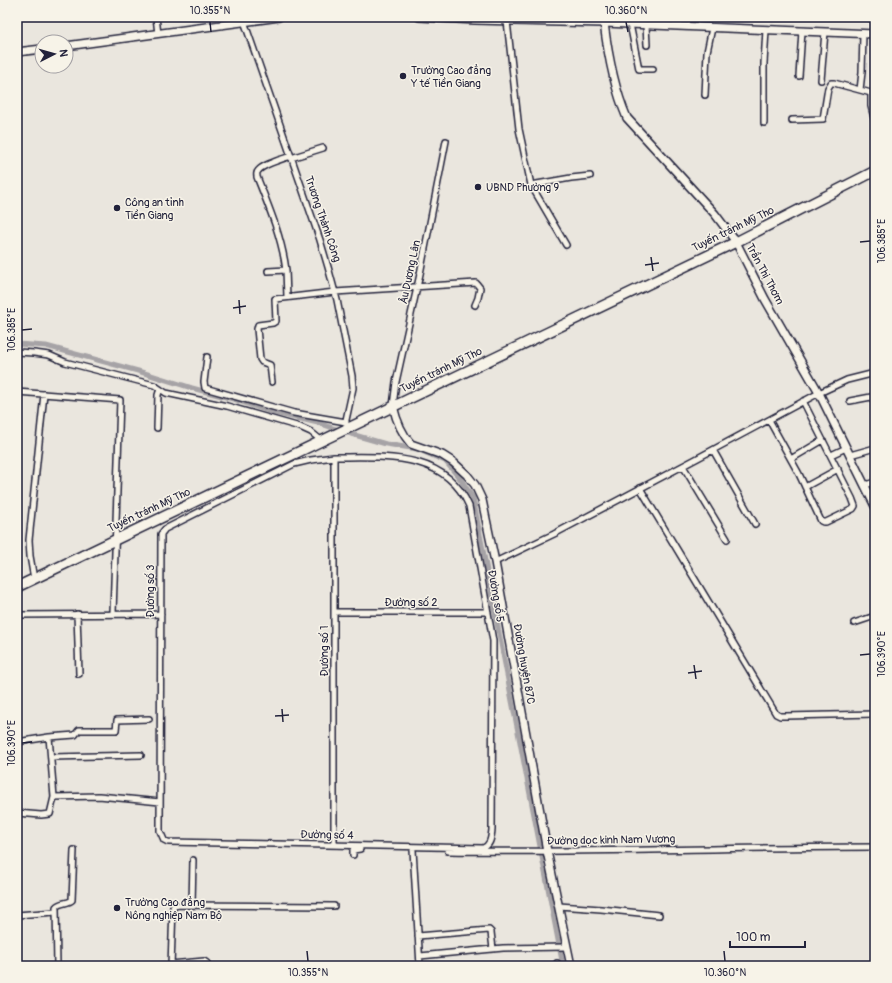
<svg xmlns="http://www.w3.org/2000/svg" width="892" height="983" font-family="Pangolin,sans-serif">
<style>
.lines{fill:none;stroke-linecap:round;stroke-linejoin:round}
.canal{stroke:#a6a3a6;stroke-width:5}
.street-casing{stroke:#22223b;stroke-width:8}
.secondary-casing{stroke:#22223b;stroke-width:10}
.highway-casing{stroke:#22223b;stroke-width:12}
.street{stroke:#f7f3e8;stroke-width:5}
.secondary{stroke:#f7f3e8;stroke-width:7}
.highway{stroke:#f7f3e8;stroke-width:9}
.ticks{fill:none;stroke:#22223b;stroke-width:1.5}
.poi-dot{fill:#22223b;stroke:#f7f3e8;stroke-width:1.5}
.labels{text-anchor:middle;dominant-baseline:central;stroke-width:3;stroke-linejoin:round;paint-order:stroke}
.poi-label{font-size:11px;fill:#22223b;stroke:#f7f3e8;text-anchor:start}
.street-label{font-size:11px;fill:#22223b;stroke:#f7f3e8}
.neatline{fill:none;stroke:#22223b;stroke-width:1.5}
.ticks-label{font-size:10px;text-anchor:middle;fill:#22223b}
</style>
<rect width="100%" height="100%" fill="#eae6de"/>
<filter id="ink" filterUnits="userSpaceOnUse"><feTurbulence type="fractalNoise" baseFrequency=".025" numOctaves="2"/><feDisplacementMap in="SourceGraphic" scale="8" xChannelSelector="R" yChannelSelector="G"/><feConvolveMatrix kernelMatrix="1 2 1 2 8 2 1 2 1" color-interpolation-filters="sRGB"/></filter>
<g filter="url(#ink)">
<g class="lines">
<path class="canal" d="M17,344L46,346L138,371L192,388L233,399L271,412L318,423L351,434L386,444L417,449L445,461L461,480L473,498L563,966"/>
<g class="street-casing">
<path id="street" d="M156,17L158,34
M244,21L320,240L328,267L337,300L352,376L353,388L346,420V429
M507,21L519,129L531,185L566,245
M630,24L639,69H653
M646,25L647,45
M799,76L802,31
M821,80L825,32
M860,90L871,93V106L875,122
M705,95L707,52L712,28
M792,120L823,119L828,88L831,83H834L860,90L862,72L863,34
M764,123V63L766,30
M291,158L323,148
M531,185L571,178L590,176
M286,270L287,297
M268,271L286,270C282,238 269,207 257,177C257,174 256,173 258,171C263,164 283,159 291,156
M17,352L34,353L49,355L65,362L154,385L166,393L227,406L300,427L311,432L322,441
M207,357L204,382L205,388L294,413L346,422
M272,382L270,365L262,362L260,359L257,329L258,325L273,323L276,321L275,299L335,292L476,283L480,288L478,298L475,305
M17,392L120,400L113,613
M850,401L871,397L875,400
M393,406L396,382L420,274L446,141
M769,420L799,474L821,521L823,522H826L853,509L855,506L852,498L803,401
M157,428L158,395L160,389
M713,450L755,524
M831,455L846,448
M850,455L875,448
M334,457C383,457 445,451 469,506L493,641L492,830C491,837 491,845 483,848L168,842L164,840L160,831L161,534L165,529L294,464L311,460Z
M791,459L823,440
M683,466L727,539
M865,485L875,482
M805,487L838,469
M640,488L776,714L780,716H786L875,714
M495,562L554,534L694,460L819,393L847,380L871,374
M34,579L30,556L29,540L44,394
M17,604L18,586
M17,612L19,615L161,614
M334,612H488
M77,614L79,674
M854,623L875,616
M49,737L75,735L79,730H116L117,720L149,719
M17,742L49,737L54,797L50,814L41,815L17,813
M52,757L141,755
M54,797L99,796L160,802
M334,845V457
M413,850L420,966
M448,851C590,853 733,847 875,847
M353,855V850L360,849
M192,904L193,860
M559,906L601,909L659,915
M17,915L55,912
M418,936L489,930L491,932L493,949
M420,956L503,948L567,947
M557,963V966
M171,964L204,961L207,963V966
M57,966L56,907C60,902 68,904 72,900L74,850
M171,966L173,907L175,905L334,906"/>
</g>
<g class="secondary-casing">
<path id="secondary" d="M419,17L475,20L604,23L875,34
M871,17L875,20
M604,23C608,55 614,88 627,118L715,214L736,242L765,299L819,393L875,506
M66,46L279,17
M17,52L42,49
M393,406C396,419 402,434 411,444L442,455L453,462L467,475L475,485L482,500L495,562L547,851L571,966"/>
</g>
<g class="highway-casing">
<path id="highway" d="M17,587L736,242L875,171"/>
</g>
<use href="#street" class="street"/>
<use href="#secondary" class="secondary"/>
<use href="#highway" class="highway"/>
</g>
</g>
<path class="ticks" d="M210,22L211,32M626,22L628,32M860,242L870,241M651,257L653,271M645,265L659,263M239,300L240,314M233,308L246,306M22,330L32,329M860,655L870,654M694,665L696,679M688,673L702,671M282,709L283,722M275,716L289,715M22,743L32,742M307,951L308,961M724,951L725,961"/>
<g class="poi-dot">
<circle cx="403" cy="76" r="4"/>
<circle cx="478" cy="187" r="4"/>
<circle cx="117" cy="208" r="4"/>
<circle cx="117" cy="908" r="4"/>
</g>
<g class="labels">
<g class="poi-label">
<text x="411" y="70">Trường Cao đẳng<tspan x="411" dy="13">Y tế Tiền Giang</tspan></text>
<text x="486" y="187">UBND Phường 9</text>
<text x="125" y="202">Công an tỉnh<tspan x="125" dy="13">Tiền Giang</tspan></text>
<text x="125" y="902">Trường Cao đẳng<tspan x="125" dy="13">Nông nghiệp Nam Bộ</tspan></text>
</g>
<g class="street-label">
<text transform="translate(323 219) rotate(71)">Trương Thành Công</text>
<text transform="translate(733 229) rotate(-26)">Tuyến tránh Mỹ Tho</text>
<text transform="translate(410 272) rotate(-78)">Âu Dương Lân</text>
<text transform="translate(765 274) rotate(62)">Trần Thị Thơm</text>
<text transform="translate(441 370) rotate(-26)">Tuyến tránh Mỹ Tho</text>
<text transform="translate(149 510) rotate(-25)">Tuyến tránh Mỹ Tho</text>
<text transform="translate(150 591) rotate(-90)">Đường số 3</text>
<text transform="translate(496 596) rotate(80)">Đường số 5</text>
<text x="411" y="602">Đường số 2</text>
<text transform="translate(324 651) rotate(-90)">Đường số 1</text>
<text transform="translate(524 664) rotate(80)">Đường huyện 87C</text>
<text transform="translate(327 835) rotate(1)">Đường số 4</text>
<text transform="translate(611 840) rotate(-1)">Đường dọc kinh Nam Vương</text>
</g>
</g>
<rect width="892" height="983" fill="none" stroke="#f7f3e8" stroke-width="44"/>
<g transform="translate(54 54) rotate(84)"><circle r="19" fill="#f7f3e8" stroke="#a29fa3"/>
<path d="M0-3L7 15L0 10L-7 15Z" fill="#22223b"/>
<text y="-6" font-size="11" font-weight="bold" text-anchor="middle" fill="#22223b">N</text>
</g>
<path d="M730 941v6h75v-6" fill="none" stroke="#22223b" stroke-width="2"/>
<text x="736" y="941" font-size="12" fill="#22223b" stroke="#f7f3e8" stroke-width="3" paint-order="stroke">100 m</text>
<rect x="22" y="22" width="848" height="939" class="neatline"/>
<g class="ticks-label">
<text x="210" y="14">10.355°N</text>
<text x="626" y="14">10.360°N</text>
<text transform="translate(881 241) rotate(-90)" y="4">106.385°E</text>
<text transform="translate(11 330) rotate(-90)" y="4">106.385°E</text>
<text transform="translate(881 654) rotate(-90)" y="4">106.390°E</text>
<text transform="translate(11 743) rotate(-90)" y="4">106.390°E</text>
<text x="308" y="976">10.355°N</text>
<text x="725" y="976">10.360°N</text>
</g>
</svg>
